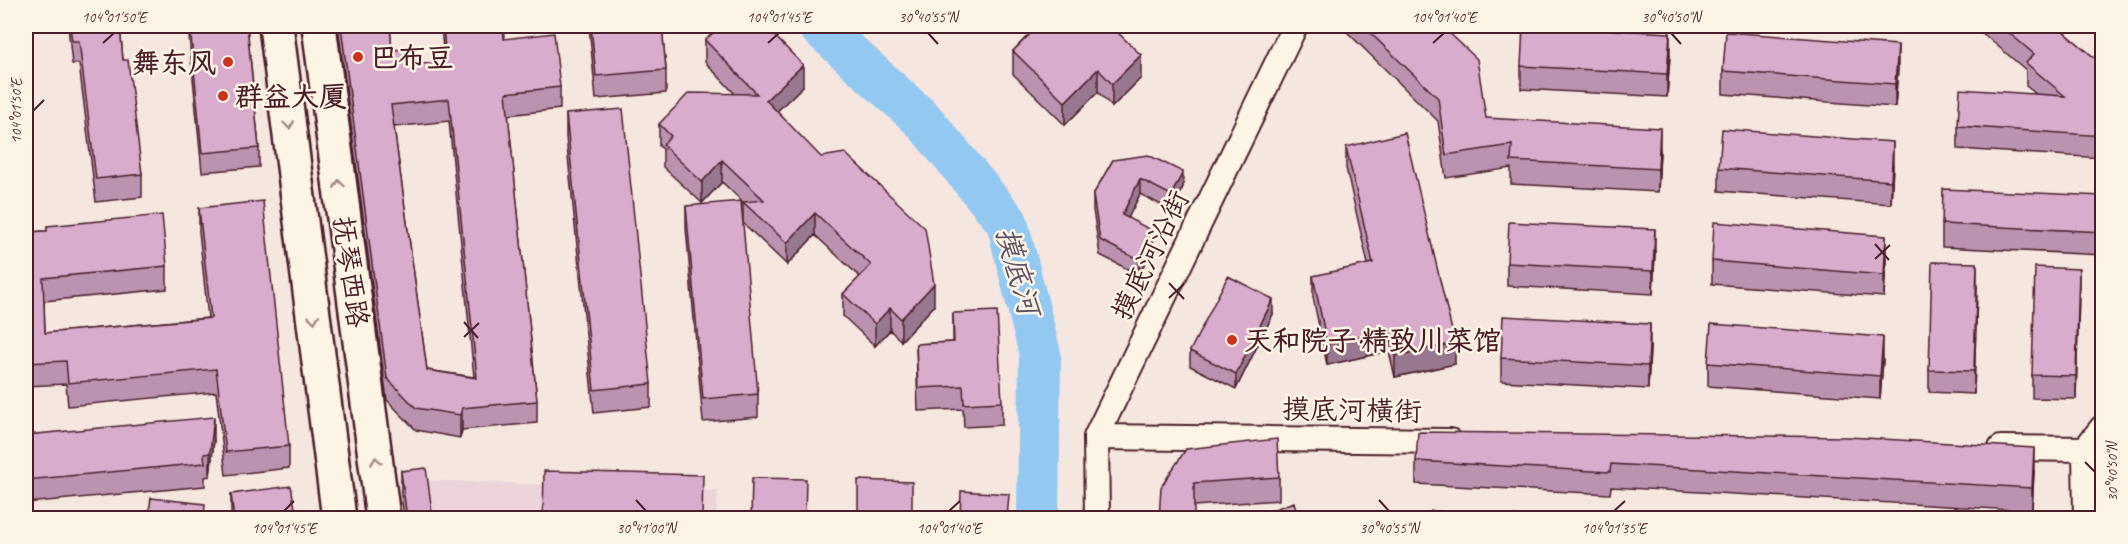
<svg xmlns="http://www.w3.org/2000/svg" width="2128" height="544" font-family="Caveat,'LXGW WenKai TC',sans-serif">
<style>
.built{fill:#edd4da}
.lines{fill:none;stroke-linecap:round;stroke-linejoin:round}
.river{stroke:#93c9f1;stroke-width:42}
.minor-casing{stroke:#4a1f2b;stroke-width:28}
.primary-casing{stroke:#4a1f2b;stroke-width:38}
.minor{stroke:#fcf5e5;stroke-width:24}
.primary{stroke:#fcf5e5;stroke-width:33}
.wall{fill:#bb93b0;stroke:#4a1f2b;stroke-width:1.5;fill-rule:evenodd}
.shaded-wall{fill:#987890;stroke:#4a1f2b;stroke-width:1.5}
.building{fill:#d9abcd;stroke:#4a1f2b;stroke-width:1.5;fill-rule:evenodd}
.oneway{stroke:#a38a88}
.ticks{fill:none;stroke:#4a1f2b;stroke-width:2}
.poi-dot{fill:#c8321e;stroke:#fcf5e5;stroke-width:2}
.labels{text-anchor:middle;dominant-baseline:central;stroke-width:5;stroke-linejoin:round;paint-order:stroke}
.poi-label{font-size:28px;font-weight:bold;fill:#4a1f2b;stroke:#fcf5e5;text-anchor:start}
.street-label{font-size:28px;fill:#4a1f2b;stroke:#fcf5e5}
.water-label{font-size:30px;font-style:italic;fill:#605266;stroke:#fcf5e5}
.neatline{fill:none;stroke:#4a1f2b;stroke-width:2}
.ticks-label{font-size:15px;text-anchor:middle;fill:#4a1f2b}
</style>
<rect width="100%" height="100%" fill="#f5e6e0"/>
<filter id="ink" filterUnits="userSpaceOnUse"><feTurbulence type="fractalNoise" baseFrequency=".0167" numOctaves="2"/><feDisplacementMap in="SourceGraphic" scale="12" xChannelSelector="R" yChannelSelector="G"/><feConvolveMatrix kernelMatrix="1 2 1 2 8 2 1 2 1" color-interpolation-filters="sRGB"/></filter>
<g filter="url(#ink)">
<path class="built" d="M391,479L718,491L716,518H395Z"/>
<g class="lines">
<path class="river" d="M819,26L923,120L1007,222L1040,354L1038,518"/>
<g class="minor-casing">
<path id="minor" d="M1096,437L1450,441
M2001,448L2085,449L2102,428
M2085,449L2086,518
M1097,518L1096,437L1295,26"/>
</g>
<g class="primary-casing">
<path id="primary" d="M276,26L339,518
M319,26L383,518"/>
</g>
<use href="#minor" class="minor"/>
<use href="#primary" class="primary"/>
</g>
<path class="wall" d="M68,26H120L123,60L142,174V197L96,202L79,64H72Z
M188,26H247L259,148V167L202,172Z
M338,26H390L392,50L421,64L444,61L441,26H503L504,39L560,87V109L508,115L537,401V423L462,430L460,438L416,430L387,400ZM449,121L474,377L427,370L394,127Z
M589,26H662L666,70V93L596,99Z
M1030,26H1111L1141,78L1112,107L1098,92L1065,125L1013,74V51L1034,29Z
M1346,26H1442L1486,118L1660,150L1658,192L1511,184V168L1446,178L1438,121L1346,31Z
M1974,26H2057L2103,65V158L1958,149V126L2036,94L2026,86V70Z
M705,40L803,86L777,111L934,306L901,341L890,330L875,346L843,316V294L860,277L815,235L787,265L743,223V202L722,182L702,203L663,167V149L659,146V124L735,94L705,62Z
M1670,55L1667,97L1521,89V66Z
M1898,68L1895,107L1723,94V71Z
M566,114L651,384V407L594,413L566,137Z
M1346,147L1455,364L1395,377L1389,351L1327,365L1313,297V276L1368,264L1346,168Z
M26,159L29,182V205L26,206Z
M1113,160L1183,187L1171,210L1140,194L1128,218L1153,246L1139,275L1100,255L1093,210V195Z
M1893,165L1891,204L1719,191V168Z
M2103,196V255L1942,247V224Z
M686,206L758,394V417L703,422L686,228Z
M199,208L289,446V468L226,475L216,392L68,406L66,384L26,386V232L47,231V226L167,266V289L44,301L45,333L208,318L199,231Z
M1655,252L1653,294L1507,286V263Z
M1886,259L1884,297L1712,284V261Z
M1977,286L1974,394L1929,392V370Z
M2079,291L2076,399L2032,398V375Z
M953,313L1002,402V425L964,427L963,409L918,411L916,344L953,342Z
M1273,314L1236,389L1190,366V351Z
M1650,347L1648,389L1501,381V358Z
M1883,360L1880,399L1708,386V363Z
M26,435L214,440L210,476L205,477V486L26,503Z
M1186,449L1279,477V500L1194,506Z
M1416,461L2034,471L2032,511L1611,487L1610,494L1416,484Z
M401,471L433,519H404L401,494Z
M231,494L297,519H231Z"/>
<path class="shaded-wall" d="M1670,33V55L1667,97V74Z
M1898,45V68L1895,107V84Z
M1141,55V78L1112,107V84Z
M803,65V86L766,122V100Z
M1098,69V92L1065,125V102Z
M1660,128V150L1658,192V169Z
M1893,142V165L1891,204V181Z
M722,160V182L702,203V182Z
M1183,172V187L1171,210V195Z
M1140,179V194L1122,230V215Z
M815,213V235L787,265V243Z
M1655,229V252L1653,294V271Z
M1153,231V246L1139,275V260Z
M1886,236V259L1884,297V275Z
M1977,263V286L1974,394V371Z
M2079,269V291L2076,399V376Z
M934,284V306L901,341V319Z
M1273,299V314L1236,389V374Z
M890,308V330L875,346V324Z
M1650,324V347L1648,389V366Z
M1389,330V351L1327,365V344Z
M1883,337V360L1880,399V376Z
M1455,343V364L1395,377V356Z
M462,408V430L460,438V415Z
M214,417V440L210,476V453Z
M2034,448V471L2032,511V488Z"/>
<path class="building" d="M70,26H120L123,60H128L142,174L96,179L79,41H72Z
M190,26H247L259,148L202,153Z
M341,26H390L392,50L418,48L421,64L446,61L443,26H503L504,39L554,33L560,87L506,93L537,401L462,408L460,415L416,408L387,378ZM449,99L477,378L427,370L391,105Z
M591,26H662L666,70L596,76Z
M721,26H765L803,65L766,100L821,157L845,153L925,228L934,284L901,319L890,308L875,324L843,294L871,265L815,213L787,243L743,202L764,200L722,160L702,182L663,145L671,136L659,124L689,93L757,94L705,40Z
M1038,26H1111L1141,55L1112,84L1098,69L1065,102L1013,51Z
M1363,26H1442L1477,59L1486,118L1660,128L1658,169L1511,161L1512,145L1446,155L1438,98Z
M1523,26H1541L1670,33L1667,74L1521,66Z
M2001,26H2057L2103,65V136L1958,126L1960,89L2065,96L2026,63L2034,54Z
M1726,32L1898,45L1895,84L1723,71Z
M623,109L651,384L594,390L566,114Z
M1722,129L1893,142L1891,181L1719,168Z
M1405,133L1455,343L1395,356L1389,330L1327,344L1313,276L1373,263L1346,147Z
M1148,155L1183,172L1171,195L1140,179L1122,215L1153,231L1139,260L1100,240L1093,195L1113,160Z
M26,159L29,182L26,183Z
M1943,189L2103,196V232L1942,224Z
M263,201L289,446L226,452L216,369L68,383L66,361L26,363V232L47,231V226L162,215L167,266L43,278L45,333L211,318L199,208Z
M741,201L758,394L703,399L686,206Z
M1509,222L1655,229L1653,271L1507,263Z
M1714,222L1886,236L1884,275L1712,261Z
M1932,262L1977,263L1974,371L1929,370Z
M2035,267L2079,269L2076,376L2032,375Z
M1228,276L1273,299L1236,374L1190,351Z
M997,311L1002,402L964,404L963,386L918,388L916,344L954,342L953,313Z
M1503,316L1650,324L1648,366L1501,358Z
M1711,324L1883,337L1880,376L1708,363Z
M214,417L210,453L204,454L205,463L26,480V435Z
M1418,432L1848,437L2034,448L2032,488L1611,464L1610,472L1416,461Z
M1277,439L1279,477L1194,483V519H1159L1161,487L1186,449Z
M426,468L433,519H407L401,471Z
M544,471L703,475L702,519H543Z
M752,478L806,479L805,519H751Z
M858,480L912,482V519H858Z
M291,486L297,519H234L231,494Z
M961,491L1009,494L1007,519H960Z
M151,498L205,504L204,519H148Z
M1294,502L1298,519H1256L1255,516Z
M1431,511L1562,519H1431Z"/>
<defs><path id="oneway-chevron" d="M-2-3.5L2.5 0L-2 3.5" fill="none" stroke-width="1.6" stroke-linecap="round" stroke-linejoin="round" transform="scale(1.5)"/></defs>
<g class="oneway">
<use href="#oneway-chevron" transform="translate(289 125) rotate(83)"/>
<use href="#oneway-chevron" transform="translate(339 184) rotate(-98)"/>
<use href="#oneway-chevron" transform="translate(314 319) rotate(83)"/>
<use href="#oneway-chevron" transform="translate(376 461) rotate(-98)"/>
</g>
</g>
<path class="ticks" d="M928,33L938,44M1671,33L1681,44M103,43L114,33M768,43L779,33M1433,43L1444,33M33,111L44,100M1875,244L1889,260M1875,259L1890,245M1169,283L1184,299M1169,298L1184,284M464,322L478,338M464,337L479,323M2085,462L2095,472M636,500L646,511M1379,500L1389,511M284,511L294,501M949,511L960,501M1614,511L1625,501"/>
<g class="poi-dot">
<circle cx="358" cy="57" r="6"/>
<circle cx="228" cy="62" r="6"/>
<circle cx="223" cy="96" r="6"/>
<circle cx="1232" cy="340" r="6"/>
</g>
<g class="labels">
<g class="poi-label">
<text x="370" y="57">巴布豆</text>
<text x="216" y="62" text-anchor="end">舞东风</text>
<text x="235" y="96">群益大厦</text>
<text x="1244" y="340">天和院子·精致川菜馆</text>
</g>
<g class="street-label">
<text transform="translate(1150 255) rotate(-64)">摸底河沿街</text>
<text transform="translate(351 272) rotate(82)">抚琴西路</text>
<text transform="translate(1352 410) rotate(1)">摸底河横街</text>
</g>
<g class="water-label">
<text transform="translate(1018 271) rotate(74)">摸底河</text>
</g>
</g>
<rect width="2128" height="544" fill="none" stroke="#fcf5e5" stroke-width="66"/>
<rect x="33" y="33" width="2062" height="478" class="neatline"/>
<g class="ticks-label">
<text x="114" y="22">104°01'50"E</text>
<text x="779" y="22">104°01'45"E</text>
<text x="928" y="22">30°40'55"N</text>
<text x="1444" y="22">104°01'40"E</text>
<text x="1671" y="22">30°40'50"N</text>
<text transform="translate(16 111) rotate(-90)" y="5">104°01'50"E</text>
<text transform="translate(2112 472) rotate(-90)" y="5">30°40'50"N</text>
<text x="284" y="533">104°01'45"E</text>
<text x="646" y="533">30°41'00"N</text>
<text x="949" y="533">104°01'40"E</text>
<text x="1389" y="533">30°40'55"N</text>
<text x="1614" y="533">104°01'35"E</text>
</g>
</svg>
